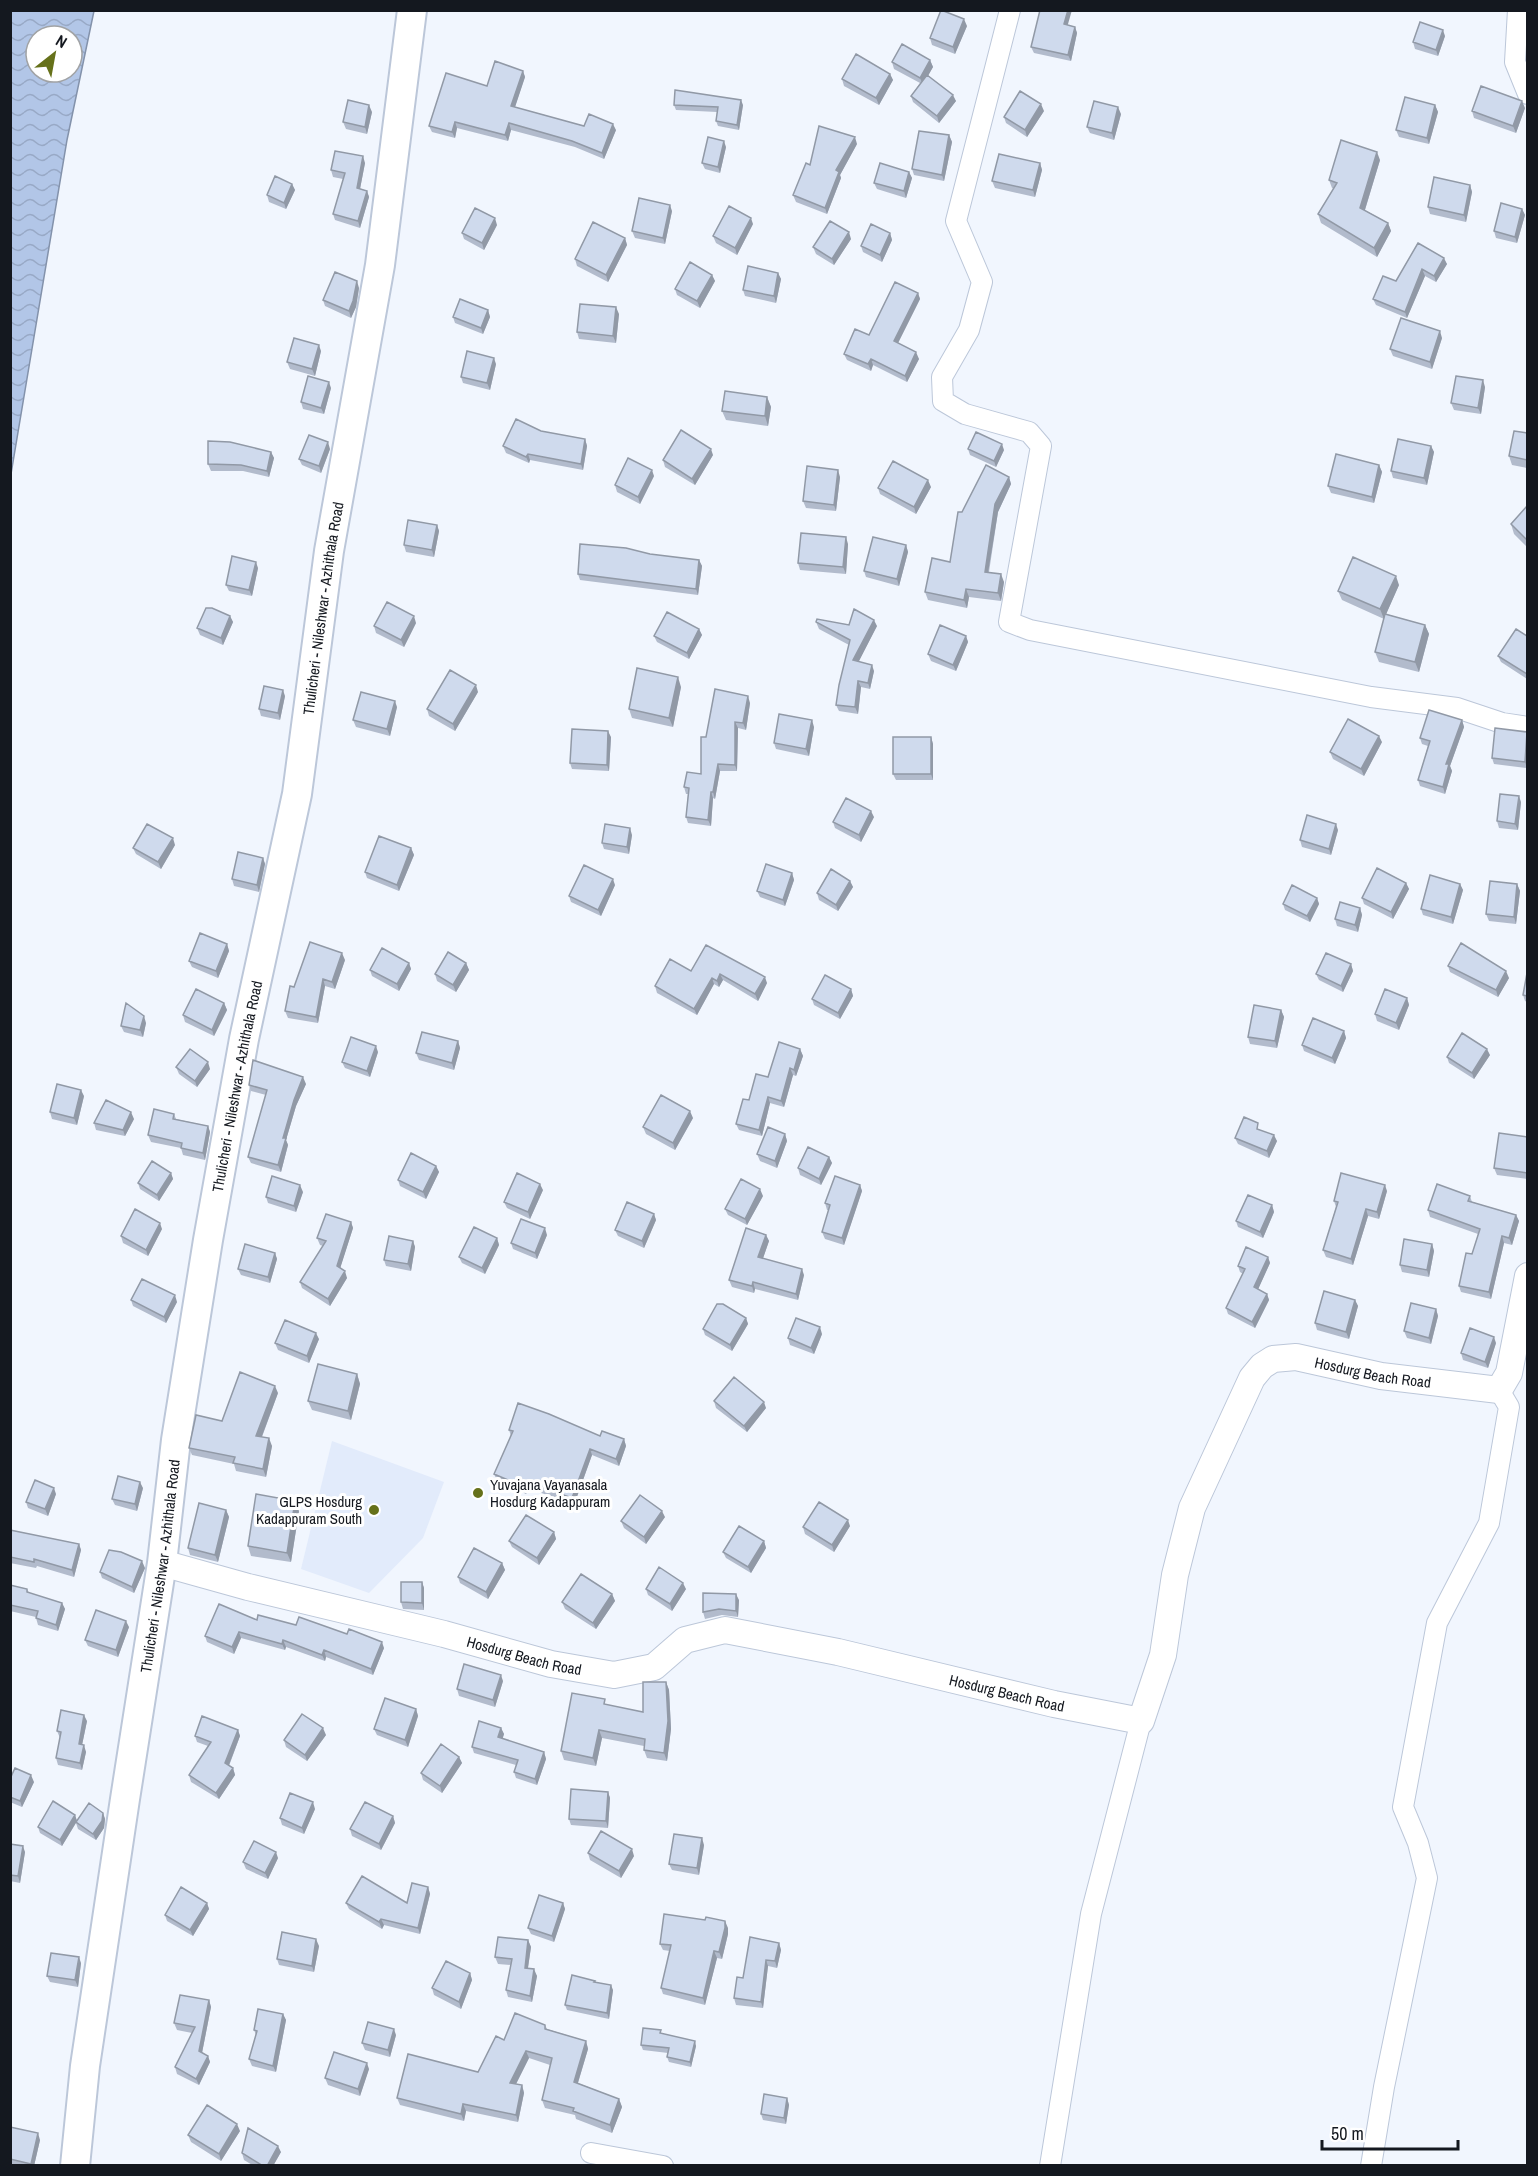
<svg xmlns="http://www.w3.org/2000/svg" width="1538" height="2176" font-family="'Archivo Narrow',sans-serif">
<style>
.built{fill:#e2ebfb}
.water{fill:url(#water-waves);stroke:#8392ab;stroke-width:1.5;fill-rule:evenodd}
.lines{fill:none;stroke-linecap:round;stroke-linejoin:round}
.minor-casing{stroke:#bcc7d9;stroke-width:22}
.tertiary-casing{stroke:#bcc7d9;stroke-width:28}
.secondary-casing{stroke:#bcc7d9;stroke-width:32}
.minor{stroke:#fff;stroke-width:20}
.tertiary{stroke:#fff;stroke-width:26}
.secondary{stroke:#fff;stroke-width:28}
.wall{fill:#b2bbcc}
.shaded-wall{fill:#9199a6}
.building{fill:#cfdaed;stroke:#9199a6;stroke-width:1.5}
.poi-dot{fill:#66711a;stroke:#fff;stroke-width:2}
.labels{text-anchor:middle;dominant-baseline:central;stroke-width:6;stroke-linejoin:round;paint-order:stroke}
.street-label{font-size:15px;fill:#14181f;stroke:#fff}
.poi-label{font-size:15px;fill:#14181f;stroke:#fff;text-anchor:start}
</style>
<defs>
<pattern id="water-waves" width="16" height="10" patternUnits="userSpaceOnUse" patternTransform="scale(1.5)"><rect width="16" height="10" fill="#b2c6e7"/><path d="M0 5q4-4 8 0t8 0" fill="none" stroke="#98a9c6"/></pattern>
</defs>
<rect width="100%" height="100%" fill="#f1f6fe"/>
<path class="built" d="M332,1441L444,1482L423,1538L369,1593L301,1569Z"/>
<path class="water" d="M11,10L94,11L67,140L11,474ZM36,36H72V72H36Z"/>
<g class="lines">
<g class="minor-casing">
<path id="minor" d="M1010,10L956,221L982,282L969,330L942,377L943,401L965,414L1029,432L1041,446L1009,622L1030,630L1371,697L1457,708L1502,723L1528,727
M1518,10L1515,62L1528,94
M591,2153L663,2166
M1050,2166L1091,1914L1141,1721
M1371,2166L1384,2087L1427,1878L1418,1843L1403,1807L1437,1623L1489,1523L1509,1407L1499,1390"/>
</g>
<g class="tertiary-casing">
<g id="tertiary">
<path id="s1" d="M162,1563L248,1587L444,1634L551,1664L614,1675L654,1667L685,1640L725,1630L838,1652L1054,1704L1141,1721L1163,1655L1175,1575L1192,1508L1252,1378L1262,1366L1273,1359L1296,1357L1381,1376L1499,1390L1509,1373L1528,1276"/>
</g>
</g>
<g class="secondary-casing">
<g id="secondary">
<path id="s2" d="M75,2166L85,2066L125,1799L162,1563L176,1440L208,1240L244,1039L297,794L329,551L380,265L412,10"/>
</g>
</g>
<use href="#minor" class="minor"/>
<use href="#tertiary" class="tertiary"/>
<use href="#secondary" class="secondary"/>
</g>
<path class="wall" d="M1068,25L1075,27L1077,33L1071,61L1034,53L1031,47Z
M967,26L955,54L932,45L930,38Z
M1445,36L1438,56L1415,49L1413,42Z
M930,60L933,67L928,75L956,101L939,123L913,102L911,96L920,83L894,69L892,62Z
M523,71L525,77L515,107L584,126L616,130L604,159L575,147L511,130L508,141L457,128L455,138L432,132L429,126L487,86Z
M890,74L893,80L879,105L844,86L842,79Z
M674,105H743L739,130L718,126L716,121L717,112L676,110Z
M1435,105L1438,112L1429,144L1399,137L1396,130Z
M1525,108L1516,133L1474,118L1472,111Z
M1044,111L1027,137L1006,123L1004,117Z
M372,112L367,134L346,129L343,122Z
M1121,114L1114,140L1090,133L1087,127Z
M949,135L952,142L944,181L914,175L912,169Z
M857,144L840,175L841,178L827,214L796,202L793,195L810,165Z
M726,147L720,173L705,169L702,163Z
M1380,160L1365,210L1388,223L1391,231L1377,257L1321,223L1318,214L1334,189L1332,188L1329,180Z
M365,163L360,189L367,191L369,197L360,228L335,220L333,214L343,179L333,177L331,170Z
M1040,163L1042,170L1035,197L995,188L992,181Z
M909,172L912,178L906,198L877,189L874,183Z
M292,184L295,190L286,209L269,202L267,195Z
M1470,185L1472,192L1466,222L1430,214L1428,207Z
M1522,209L1525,215L1517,243L1496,238L1494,231Z
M672,211L665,244L635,238L632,231Z
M753,224L737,255L716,243L713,236Z
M497,225L484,250L464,239L462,233Z
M890,233L892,240L882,262L863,252L861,246Z
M625,238L627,245L608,282L577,266L575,259Z
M851,239L834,265L816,254L813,247Z
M1418,243L1447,264L1436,282L1425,276L1407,318L1376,305L1373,299L1396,281Z
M778,273L781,279L776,303L745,296L743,290Z
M712,275L715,281L700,308L677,295L675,289Z
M359,288L356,307L351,318L325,306L323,300Z
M918,293L920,299L898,343L919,359L907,382L873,365L871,371L847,360L844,354L869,335Z
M488,310L490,317L483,334L455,323L453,317Z
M619,314L616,343L579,339L577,332Z
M1442,338L1432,369L1393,356L1390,349Z
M321,351L315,376L290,369L287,362Z
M496,364L490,390L463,383L461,377Z
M1485,387L1481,414L1454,410L1451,403Z
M331,388L324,414L303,409L301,402Z
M767,397L771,407L768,426L726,420L722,411Z
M541,431L585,439L587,446L583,470L530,460L529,463L506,453L503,446Z
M1527,433V468L1512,465L1509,456Z
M1431,446L1434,452L1427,485L1393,478L1391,471Z
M330,449L321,473L302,465L299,459Z
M968,449L1004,450L996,467L970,455Z
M271,452L274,458L269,477L243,471H211L208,464Z
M713,455L695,485L665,467L663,460Z
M1379,465L1382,472L1374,503L1331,493L1328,486Z
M654,476L640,504L617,492L615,485Z
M840,477L836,511L806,508L803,501Z
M1009,477L1011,484L998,512L989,572L1004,582L1001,601L969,597L967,608L928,600L925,592L950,562L962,512Z
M931,487L916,514L880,494L878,488Z
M1527,506V547L1514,534L1511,524Z
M437,525L439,531L434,557L406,552L404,545Z
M848,544L846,574L800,570L798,563Z
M906,545L908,552L899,586L866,577L864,571Z
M699,560L702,566L698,595L580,580L578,574Z
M258,568L252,596L229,591L226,585Z
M1399,585L1386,614L1425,625L1429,634L1419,672L1379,662L1375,652L1384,619L1342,600L1338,591Z
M230,616L233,622L223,645L200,635L197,628Z
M816,622L877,626L858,662L874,671L870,689L861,687L858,714L839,711L836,705L849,645L819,629Z
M416,623L404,647L376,633L374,626Z
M699,629L702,635L689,659L657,642L654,636Z
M966,636L968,642L956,671L931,661L928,654Z
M1527,636V679L1501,662L1498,656Z
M681,687L673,727L632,718L629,709Z
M478,692L455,731L429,716L427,709Z
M285,696L280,720L261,716L259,709Z
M750,703L746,730L738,728L737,771H720L715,799L713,798L711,826L688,823L686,817L688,794H686L684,787L701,774L706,737Z
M397,707L390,736L356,727L353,720Z
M1462,720L1464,727L1450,766L1452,771L1445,794L1420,786L1418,780L1428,746L1422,744L1420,738Z
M814,727L809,756L776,749L774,743Z
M1527,732V768L1494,764L1492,758Z
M611,737L609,771L572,769L570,763Z
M931,737L933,744V780H896L893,774Z
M1382,742L1364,776L1333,759L1330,752Z
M1521,802L1518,830L1499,828L1497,821Z
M874,817L861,842L835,828L833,822Z
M1338,830L1331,855L1302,847L1300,840Z
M632,835L629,854L604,849L602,843Z
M175,845L161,869L136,854L133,848Z
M411,848L414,855L399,891L367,878L365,872Z
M263,858L265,864L259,892L234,886L232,879Z
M792,873L794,880L785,906L760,897L757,891Z
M850,881L853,887L838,911L819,900L817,893Z
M1406,883L1409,889L1393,919L1364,904L1362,898Z
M1460,884L1463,890L1453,924L1423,915L1421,909Z
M1517,884L1520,891L1516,924L1489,921L1486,914Z
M615,885L601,916L571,902L569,896Z
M1317,898L1319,904L1310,922L1285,910L1283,904Z
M1360,908L1362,915L1358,932L1337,926L1335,919Z
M227,944L229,951L218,978L192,967L189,961Z
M706,945L767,983L758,1001L723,980L719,987L714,984L697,1015L657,993L655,986L691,971Z
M345,960L335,989L325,986L318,1023L288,1018L285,1011L294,987Z
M409,963L411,969L399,991L372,976L370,970Z
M466,963L469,970L456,992L437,981L435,974Z
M1351,964L1353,971L1343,992L1319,980L1316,974Z
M1448,966L1509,978L1498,997L1450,972Z
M1527,973V1002L1525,1001L1523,995Z
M851,989L853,996L840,1019L814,1005L812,999Z
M1407,998L1409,1005L1399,1030L1377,1021L1375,1014Z
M224,1003L227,1010L214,1036L185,1022L183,1015Z
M1281,1010L1284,1017L1277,1048L1250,1044L1248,1037Z
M146,1023L143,1037L124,1032L121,1026Z
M1344,1031L1346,1038L1335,1064L1304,1051L1302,1045Z
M458,1041L460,1048L454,1070L419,1060L416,1053Z
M800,1049L803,1056L796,1076L793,1075L784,1107L770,1103L762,1136L739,1130L736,1124L749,1100L768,1077Z
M378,1052L370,1077L345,1068L342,1062Z
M1490,1055L1474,1079L1449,1063L1447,1057Z
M176,1067L210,1069L197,1087L179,1074Z
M306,1084L296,1106L286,1140L288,1145L281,1172L251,1163L248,1157L266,1095L251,1091L249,1085Z
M84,1096L77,1125L52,1119L50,1112Z
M174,1114L176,1119L208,1126L210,1132L205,1160L183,1155L181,1148L151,1142L148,1135Z
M693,1118L675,1150L646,1134L643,1127Z
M134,1119L125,1136L96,1130L94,1123Z
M1260,1130L1277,1141L1269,1158L1238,1144L1235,1138Z
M785,1134L787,1141L777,1168L760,1161L757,1154Z
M1527,1137V1179L1497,1175L1494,1168Z
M829,1157L832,1163L821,1185L800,1175L798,1168Z
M436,1166L439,1172L426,1199L400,1186L398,1180Z
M171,1173L173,1179L159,1201L140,1189L138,1183Z
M860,1185L862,1191L844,1245L825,1239L822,1232L829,1210H827L825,1203Z
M543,1190L530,1219L507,1208L504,1202Z
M1387,1191L1379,1219L1368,1216L1353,1265L1326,1257L1323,1250L1336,1207L1334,1201Z
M303,1192L296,1212L268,1203L266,1197Z
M763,1196L747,1225L728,1215L725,1209Z
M1470,1196L1472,1202L1516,1215L1519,1221L1512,1245L1504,1243L1491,1299L1461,1292L1459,1286L1472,1254L1478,1234L1430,1217L1428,1210Z
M1272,1205L1274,1212L1263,1238L1238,1227L1236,1221Z
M654,1214L656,1220L644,1248L618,1236L615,1230Z
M351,1222L353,1228L340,1268L347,1278L330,1306L302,1288L300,1282L323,1246L320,1245L317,1238Z
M162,1229L148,1256L123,1243L121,1236Z
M547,1235L537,1259L513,1249L511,1243Z
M766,1235L769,1241L763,1258L804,1275L798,1300L755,1289L754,1293L732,1287L729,1280Z
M497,1238L499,1245L485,1274L462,1263L459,1257Z
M413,1241L415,1247L411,1271L386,1266L384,1260Z
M1432,1244L1434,1251L1429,1277L1402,1272L1400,1265Z
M275,1253L277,1259L270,1283L241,1275L238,1269Z
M1268,1257L1270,1263L1258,1289L1267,1294L1269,1300L1255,1328L1228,1314L1226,1308L1243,1274L1240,1272L1238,1266Z
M131,1300L177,1302L166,1323L133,1306Z
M1355,1300L1358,1306L1349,1339L1317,1330L1315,1323Z
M1436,1309L1438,1316L1431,1344L1407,1338L1404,1331Z
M746,1318L748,1324L732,1351L705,1335L703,1329Z
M822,1334L814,1354L790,1345L788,1338Z
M319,1339L309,1363L278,1350L275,1343Z
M1496,1343L1488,1368L1463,1360L1461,1353Z
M357,1374L360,1384L351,1420L312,1410L308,1401Z
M278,1393L262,1437L272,1446L266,1477L236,1471L234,1464L192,1455L189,1448L222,1421Z
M714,1401L766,1408L747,1432L716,1408Z
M509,1430L600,1436L624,1439L626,1446L619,1466L592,1455L574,1505L528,1488L526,1494L497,1480L494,1474L511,1436Z
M143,1488L137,1511L115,1505L112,1499Z
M56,1494L48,1516L28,1508L26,1502Z
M226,1510L229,1517L218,1562L190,1555L188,1548Z
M299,1511L291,1562L251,1556L248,1546Z
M665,1517L646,1544L624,1528L621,1521Z
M850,1526L834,1552L805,1534L803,1527Z
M10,1530L79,1544L81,1550L74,1577L37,1566L36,1568L10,1563Z
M554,1532L556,1539L539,1565L512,1547L509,1541Z
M764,1541L766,1548L751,1573L726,1558L723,1552Z
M502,1563L505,1570L488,1599L460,1583L458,1577Z
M145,1568L134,1593L102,1578L100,1572Z
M422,1582L424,1588V1610L403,1609L401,1602Z
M10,1585L27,1589L29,1593L62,1603L65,1609L58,1631L38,1625L36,1618V1617L10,1611Z
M646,1589H686L672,1611L648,1595Z
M612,1594L615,1601L596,1629L565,1609L562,1602Z
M739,1600L738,1617L722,1615L705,1619L703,1612Z
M257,1620L384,1648L373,1675L326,1657L325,1661L286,1647L285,1650L241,1638L234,1654L207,1642L205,1636Z
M129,1627L118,1657L88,1646L85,1640Z
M503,1681L495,1707L459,1696L457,1689Z
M666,1682L669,1690L671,1729L667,1761L647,1758L644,1750V1746L602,1738L596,1766L564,1760L561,1751L607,1705L643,1712Z
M416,1709L418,1716L408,1747L377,1735L374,1729Z
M87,1721L82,1745L86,1752L82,1770L58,1765L56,1758L60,1738L57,1731Z
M501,1728L504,1734L502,1739L544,1752L546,1759L537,1785L516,1778L514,1772L516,1765L474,1753L472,1747Z
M238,1730L240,1736L229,1766L233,1768L235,1775L219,1799L191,1782L189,1775L208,1746L197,1742L195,1736Z
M326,1735L307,1761L286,1747L284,1740Z
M459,1757L462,1763L442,1793L423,1780L421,1773Z
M10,1779L34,1782L22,1807L10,1802Z
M608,1792L610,1798L608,1828L571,1825L569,1819Z
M315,1809L304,1834L282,1825L280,1818Z
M103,1813L105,1819L104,1828L96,1840L78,1829L76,1823L62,1846L40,1833L38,1827L75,1815L77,1821Z
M393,1816L395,1823L381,1850L352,1836L350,1829Z
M10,1844L25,1852L20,1883L10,1881Z
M704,1845L699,1875L672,1870L669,1864Z
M588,1853L634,1856L621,1878L590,1860Z
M278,1858L268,1879L246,1869L243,1862Z
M428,1887L430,1894L420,1934L384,1925L382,1929L349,1909L346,1903H407Z
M207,1903L209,1909L193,1936L167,1921L165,1915Z
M563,1903L565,1909L554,1942L531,1934L528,1928Z
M728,1928V1934L722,1959L717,1958L705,2005L663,1994L661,1988L670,1951L663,1950L660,1944Z
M528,1940L531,1947L528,1968L537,1976L532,2002L508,1997L506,1990L511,1965L498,1964L495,1957Z
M779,1943L781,1950L777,1968L768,1966L763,2008L736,2005L734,1998L743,1978Z
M319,1946L314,1972L279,1965L277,1959Z
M81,1963L78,1987L50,1982L47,1976Z
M470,1973L472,1980L461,2009L434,1995L432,1988Z
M595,1981V1983L613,1990L609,2019L567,2010L565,2005Z
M209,2000L211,2007L202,2053L208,2056L210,2062L199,2085L177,2074L175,2067L192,2033L177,2030L174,2023Z
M283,2014L286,2020L276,2072L252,2066L249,2059L256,2035L254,2030Z
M545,2025L547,2029L586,2041L588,2049L578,2083L619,2099L622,2107L612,2133L576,2119L575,2115L545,2108L542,2100L550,2065L529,2058L516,2084L522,2085L524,2093L518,2122L466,2111L464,2121L400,2105L397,2098L478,2072L504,2040Z
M662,2034L696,2046L691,2067L669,2062L667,2057L668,2053L643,2050L641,2045Z
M396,2035L390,2057L365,2050L362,2043Z
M369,2069L360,2096L328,2085L325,2078Z
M787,2098L789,2105L786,2124L763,2120L761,2114Z
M10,2127L40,2140L34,2166L10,2165Z
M240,2131L221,2161L191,2142L188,2135Z
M281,2152L273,2166H254L244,2160L242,2153Z"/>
<path class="shaded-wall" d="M1068,10H1072L1066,31L1064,24Z
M964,19L967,26L955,54L953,47Z
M1075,27L1077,33L1071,61L1068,55Z
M1443,30L1445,36L1438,56L1436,50Z
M930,60L933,67L923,85L920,78Z
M523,71L525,77L513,113L511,106Z
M890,74L893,80L879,105L876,98Z
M953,95L956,101L939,123L937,116Z
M741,100L743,105L739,130L737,125Z
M1522,101L1525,108L1516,133L1513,126Z
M1041,104L1044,111L1027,137L1025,130Z
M369,105L372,112L367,134L365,127Z
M1435,105L1438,112L1429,144L1427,138Z
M1118,107L1121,114L1114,140L1112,133Z
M455,122L457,128L455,138L452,132Z
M509,123L511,130L508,141L505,135Z
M613,124L616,130L604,159L602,153Z
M949,135L952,142L944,181L942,175Z
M855,137L857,144L840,175L841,178L827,214L825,208L836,170Z
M724,141L726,147L720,173L718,167Z
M1377,152L1380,160L1363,216L1360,208Z
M363,156L365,163L359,194L357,188Z
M1040,163L1042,170L1035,197L1033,190Z
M909,172L912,178L906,198L904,191Z
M292,184L295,190L286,209L284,203Z
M1470,185L1472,192L1466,222L1464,215Z
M367,191L369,197L360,228L358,221Z
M670,205L672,211L665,244L663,238Z
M1522,209L1525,215L1517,243L1515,237Z
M495,218L497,225L484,250L482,243Z
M751,218L753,224L737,255L735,248Z
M1388,223L1391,231L1377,257L1374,248Z
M849,232L851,239L834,265L832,259Z
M890,233L892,240L882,262L880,255Z
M625,238L627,245L608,282L606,275Z
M1444,258L1447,264L1436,282L1434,276Z
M1422,269L1425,276L1407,318L1405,312Z
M778,273L781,279L776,303L774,296Z
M712,275L715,281L700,308L697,301Z
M357,281L359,288L356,307L351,318L349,311Z
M918,293L920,299L896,347L894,341Z
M616,307L619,314L616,343L613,336Z
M488,310L490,317L483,334L481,328Z
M1440,331L1442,338L1432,369L1430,362Z
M319,345L321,351L315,376L312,369Z
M916,352L919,359L907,382L905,376Z
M494,358L496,364L490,390L487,383Z
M871,359L873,365L871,371L868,364Z
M1483,380L1485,387L1481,414L1478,408Z
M329,382L331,388L324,414L321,408Z
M767,397L771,407L768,426L765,416Z
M585,439L587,446L583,470L581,464Z
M328,442L330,449L321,473L319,466Z
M1002,444L1004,450L996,467L994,461Z
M1431,446L1434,452L1427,485L1424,478Z
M711,449L713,455L695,485L692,479Z
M271,452L274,458L269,477L267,471Z
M528,454L530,460L529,463L526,457Z
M1379,465L1382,472L1374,503L1372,497Z
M652,470L654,476L640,504L638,497Z
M838,470L840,477L836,511L834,505Z
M1009,477L1011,484L998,512L987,579L985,572L995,504Z
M928,480L931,487L916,514L914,507Z
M437,525L439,531L434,557L432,550Z
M846,537L848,544L846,574L843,567Z
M906,545L908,552L899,586L897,579Z
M699,560L702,566L698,595L696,589Z
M256,562L258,568L252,596L249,590Z
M1001,574L1004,582L1001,601L998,593Z
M1396,576L1399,585L1384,619L1380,609Z
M966,589L969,597L967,608L964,600Z
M230,616L233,622L223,645L221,638Z
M414,616L416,623L404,647L401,640Z
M874,620L877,626L856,667L853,660Z
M1425,625L1429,634L1419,672L1415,662Z
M699,629L702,635L689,659L687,653Z
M966,636L968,642L956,671L953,665Z
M872,665L874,671L870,689L868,683Z
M678,677L681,687L673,727L669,718Z
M858,681L861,687L858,714L855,707Z
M476,685L478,692L455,731L453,724Z
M283,690L285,696L280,720L278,713Z
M748,696L750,703L746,730L743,723Z
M395,701L397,707L390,736L387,729Z
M812,720L814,727L809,756L806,749Z
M1462,720L1464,727L1450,766L1452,771L1445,794L1443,787L1446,764Z
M735,722L738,728L737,771L735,765Z
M608,731L611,737L609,771L607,765Z
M1379,736L1382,742L1364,776L1361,769Z
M931,737L933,744V780L931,774Z
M1527,740V768L1525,762Z
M718,764L720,771L715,799L713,792Z
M711,792L713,798L711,826L708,820Z
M1519,796L1521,802L1518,830L1515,824Z
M871,811L874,817L861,842L859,835Z
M1336,824L1338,830L1331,855L1329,849Z
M630,828L632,835L629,854L627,847Z
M173,838L175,845L161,869L158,862Z
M411,848L414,855L399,891L397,885Z
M263,858L265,864L259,892L257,885Z
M792,873L794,880L785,906L783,900Z
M613,879L615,885L601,916L598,910Z
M850,881L853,887L838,911L836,905Z
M1406,883L1409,889L1393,919L1391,912Z
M1460,884L1463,890L1453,924L1451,917Z
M1517,884L1520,891L1516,924L1514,917Z
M1317,898L1319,904L1310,922L1307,916Z
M1360,908L1362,915L1358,932L1355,925Z
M227,944L229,951L218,978L216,971Z
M342,953L345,960L335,989L332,982Z
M409,963L411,969L399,991L397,984Z
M466,963L469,970L456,992L453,985Z
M1351,964L1353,971L1343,992L1341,986Z
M1506,971L1509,978L1498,997L1496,990Z
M720,974L723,980L719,987L717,981Z
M765,977L767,983L758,1001L755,994Z
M712,978L714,984L697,1015L694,1009Z
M323,979L325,986L318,1023L316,1017Z
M851,989L853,996L840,1019L838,1013Z
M1407,998L1409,1005L1399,1030L1396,1023Z
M224,1003L227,1010L214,1036L212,1030Z
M1281,1010L1284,1017L1277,1048L1275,1041Z
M144,1016L146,1023L143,1037L140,1030Z
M1344,1031L1346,1038L1335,1064L1332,1058Z
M458,1041L460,1048L454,1070L452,1063Z
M376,1046L378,1052L370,1077L367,1071Z
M800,1049L803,1056L796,1076L794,1070Z
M1487,1049L1490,1055L1474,1079L1472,1073Z
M208,1062L210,1069L197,1087L195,1081Z
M790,1068L793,1075L784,1107L781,1101Z
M303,1077L306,1084L296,1106L286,1140L288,1145L281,1172L278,1165L283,1138L294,1100Z
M81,1090L84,1096L77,1125L74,1118Z
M768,1097L770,1103L762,1136L759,1130Z
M690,1111L693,1118L675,1150L673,1143Z
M131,1112L134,1119L125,1136L123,1130Z
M208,1126L210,1132L205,1160L203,1153Z
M785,1134L787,1141L777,1168L775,1161Z
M1274,1135L1277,1141L1269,1158L1267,1151Z
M829,1157L832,1163L821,1185L819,1179Z
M436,1166L439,1172L426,1199L423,1192Z
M171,1173L173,1179L159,1201L157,1195Z
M540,1184L543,1190L530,1219L528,1212Z
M300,1185L303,1192L296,1212L294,1206Z
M860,1185L862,1191L844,1245L842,1238Z
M1385,1185L1387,1191L1379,1219L1377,1212Z
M760,1189L763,1196L747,1225L745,1219Z
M1272,1205L1274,1212L1263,1238L1260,1232Z
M1366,1209L1368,1216L1353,1265L1351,1259Z
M654,1214L656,1220L644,1248L642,1241Z
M1516,1215L1519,1221L1512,1245L1509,1238Z
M351,1222L353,1228L339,1272L337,1266Z
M160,1223L162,1229L148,1256L146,1250Z
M545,1228L547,1235L537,1259L535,1253Z
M766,1235L769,1241L761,1264L758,1257Z
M1502,1236L1504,1243L1491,1299L1489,1292Z
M497,1238L499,1245L485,1274L482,1268Z
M413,1241L415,1247L411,1271L408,1264Z
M1432,1244L1434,1251L1429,1277L1427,1270Z
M275,1253L277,1259L270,1283L268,1277Z
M1268,1257L1270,1263L1256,1294L1254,1287Z
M802,1269L804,1275L798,1300L796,1294Z
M345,1271L347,1278L330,1306L328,1299Z
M753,1282L755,1289L754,1293L752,1286Z
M1267,1294L1269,1300L1255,1328L1252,1322Z
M175,1295L177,1302L166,1323L164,1317Z
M1355,1300L1358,1306L1349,1339L1346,1332Z
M1436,1309L1438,1316L1431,1344L1429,1338Z
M746,1318L748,1324L732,1351L730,1345Z
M820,1327L822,1334L814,1354L811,1348Z
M316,1333L319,1339L309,1363L307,1356Z
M1494,1337L1496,1343L1488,1368L1485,1362Z
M357,1374L360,1384L351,1420L348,1411Z
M275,1386L278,1393L259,1444L256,1436Z
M764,1402L766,1408L747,1432L744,1426Z
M269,1438L272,1446L266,1477L263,1469Z
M624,1439L626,1446L619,1466L616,1459Z
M590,1449L592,1455L574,1505L572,1498Z
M140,1482L143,1488L137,1511L135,1504Z
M526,1482L528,1488L526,1494L524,1487Z
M54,1488L56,1494L48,1516L45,1509Z
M295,1501L299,1511L291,1562L287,1553Z
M226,1510L229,1517L218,1562L215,1555Z
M662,1511L665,1517L646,1544L644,1537Z
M848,1520L850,1526L834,1552L832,1545Z
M554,1532L556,1539L539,1565L537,1558Z
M764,1541L766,1548L751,1573L748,1567Z
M79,1544L81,1550L74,1577L72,1570Z
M142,1561L145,1568L134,1593L132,1587Z
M502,1563L505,1570L488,1599L486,1592Z
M422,1582L424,1588V1610L422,1603Z
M683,1583L686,1589L672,1611L670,1604Z
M612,1594L615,1601L596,1629L593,1623Z
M736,1594L739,1600L738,1617L736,1611Z
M62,1603L65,1609L58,1631L56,1625Z
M126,1621L129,1627L118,1657L116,1650Z
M239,1632L241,1638L234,1654L232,1647Z
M283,1640L286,1647L285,1650L282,1644Z
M382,1642L384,1648L373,1675L371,1669Z
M324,1650L326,1657L325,1661L322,1655Z
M501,1675L503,1681L495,1707L493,1700Z
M666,1682L669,1690L671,1729L667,1761L664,1753Z
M416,1709L418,1716L408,1747L405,1740Z
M84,1715L87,1721L81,1750L79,1744Z
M323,1728L326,1735L307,1761L305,1755Z
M501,1728L504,1734L501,1744L498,1737Z
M238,1730L240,1736L227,1770L225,1763Z
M599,1730L602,1738L596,1766L593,1758Z
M84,1745L86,1752L82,1770L80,1763Z
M544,1752L546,1759L537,1785L535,1779Z
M459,1757L462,1763L442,1793L440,1786Z
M233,1768L235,1775L219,1799L216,1793Z
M31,1775L34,1782L22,1807L20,1801Z
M608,1792L610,1798L608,1828L606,1821Z
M313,1802L315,1809L304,1834L302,1828Z
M103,1813L105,1819L104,1828L96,1840L93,1834Z
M75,1815L77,1821L62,1846L60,1840Z
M393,1816L395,1823L381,1850L379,1844Z
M702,1838L704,1845L699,1875L697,1868Z
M23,1846L25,1852L20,1883L18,1876Z
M632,1849L634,1856L621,1878L619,1871Z
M276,1852L278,1858L268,1879L265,1873Z
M428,1887L430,1894L420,1934L418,1928Z
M207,1903L209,1909L193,1936L190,1930Z
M563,1903L565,1909L554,1942L552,1936Z
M381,1919L384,1925L382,1929L379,1922Z
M725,1921L728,1928V1934L722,1959L719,1952Z
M316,1939L319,1946L314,1972L312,1966Z
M528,1940L531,1947L527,1974L525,1968Z
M779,1943L781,1950L777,1968L775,1961Z
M714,1951L717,1958L705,2005L703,1998Z
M79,1957L81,1963L78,1987L75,1980Z
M766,1960L768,1966L763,2008L761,2002Z
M534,1969L537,1976L532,2002L530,1996Z
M470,1973L472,1980L461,2009L459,2002Z
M611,1985L613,1990L609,2019L607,2013Z
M209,2000L211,2007L201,2058L199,2051Z
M283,2014L286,2020L276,2072L273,2066Z
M394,2029L396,2035L390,2057L388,2050Z
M586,2041L588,2049L576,2089L574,2082Z
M695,2041L696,2046L691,2067L690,2062Z
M526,2051L529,2058L513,2090L510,2083Z
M208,2056L210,2062L199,2085L196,2079Z
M367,2063L369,2069L360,2096L358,2089Z
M522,2085L524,2093L518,2122L516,2115Z
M787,2098L789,2105L786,2124L784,2118Z
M619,2099L622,2107L612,2133L610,2125Z
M463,2104L466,2111L464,2121L461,2114Z
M237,2124L240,2131L221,2161L219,2154Z
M38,2133L40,2140L34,2166H32L31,2164Z
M278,2146L281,2152L273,2166H267Z"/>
<path class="building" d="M941,10L964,19L953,47L930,38Z
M1040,10H1068L1064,24L1075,27L1068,55L1031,47Z
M1420,22L1443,30L1436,50L1413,42Z
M902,44L930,60L920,78L892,62Z
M856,54L890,74L876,98L842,79Z
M495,61L523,71L511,106L584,126L589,114L613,124L602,153L572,141L509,123L505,135L455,122L452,132L429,126L446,73L487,86Z
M927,75L953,95L937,116L911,96Z
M1481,86L1522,101L1513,126L1472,111Z
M675,90L741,100L737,125L716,121L718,107L674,105Z
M1020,91L1041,104L1025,130L1004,117Z
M1405,97L1435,105L1427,138L1396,130Z
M348,100L369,105L365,127L343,122Z
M1094,101L1118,107L1112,133L1087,127Z
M819,126L855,137L836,170L839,172L825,208L793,195L806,163L810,165Z
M919,131L949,135L942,175L912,169Z
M708,137L724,141L718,167L702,163Z
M1341,140L1377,152L1360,208L1388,223L1374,248L1318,214L1337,183L1329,180Z
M335,151L363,156L357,188L367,191L358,221L333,214L345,173L331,170Z
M999,154L1040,163L1033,190L992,181Z
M880,163L909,172L904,191L874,183Z
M275,176L292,184L284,203L267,195Z
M1434,177L1470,185L1464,215L1428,207Z
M639,198L670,205L663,238L632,231Z
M1501,203L1522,209L1515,237L1494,231Z
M729,206L751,218L735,248L713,236Z
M475,208L495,218L482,243L462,233Z
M830,221L849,232L832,259L813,247Z
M593,222L625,238L606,275L575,259Z
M871,224L890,233L880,255L861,246Z
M1418,243L1444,258L1434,276L1422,269L1405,312L1373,299L1383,276L1396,281Z
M690,262L712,275L697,301L675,289Z
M748,266L778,273L774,296L743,290Z
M335,272L357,281L353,301L349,311L323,300Z
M895,282L918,293L894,341L916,352L905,376L871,359L868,364L844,354L855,329L869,335Z
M460,299L488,310L481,328L453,317Z
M580,304L616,307L613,336L577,332Z
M1401,318L1440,331L1430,362L1390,349Z
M294,338L319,345L312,369L287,362Z
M467,351L494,358L487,383L461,377Z
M308,376L329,382L321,408L301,402Z
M1456,376L1483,380L1478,408L1451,403Z
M725,391L767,397L765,416L722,411Z
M516,419L541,431L585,439L581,464L528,454L526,457L503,446Z
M681,430L711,449L692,479L663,460Z
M1514,431L1527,433V460L1509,456Z
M976,432L1002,444L994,461L968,449Z
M309,435L328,442L319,466L299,459Z
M1398,439L1431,446L1424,478L1391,471Z
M208,441L230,442L271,452L267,471L241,465L208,464Z
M1336,454L1379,465L1372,497L1328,486Z
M628,458L652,470L638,497L615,485Z
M893,461L928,480L914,507L878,488Z
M986,465L1009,477L995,504L985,572L1001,574L998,593L966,589L964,600L925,592L932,558L950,562L958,512H962Z
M807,466L838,470L834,505L803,501Z
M1527,506V540L1511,524Z
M408,520L437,525L432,550L404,545Z
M801,533L846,537L843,567L798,563Z
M873,537L906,545L897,579L864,571Z
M580,544L626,548L650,554L699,560L696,589L578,574Z
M232,556L256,562L249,590L226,585Z
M1353,557L1396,576L1380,609L1338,591Z
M387,602L414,616L401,640L374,626Z
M206,608H212L230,616L221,638L197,628Z
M854,609L874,620L853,660L872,665L868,683L858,681L855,707L836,705L839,685L850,640L816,622L817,619L849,625Z
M667,612L699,629L687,653L654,636Z
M1385,614L1425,625L1415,662L1375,652Z
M940,625L966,636L953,665L928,654Z
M1516,629L1527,636V674L1498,656Z
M637,668L678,677L669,718L629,709Z
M450,670L476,685L453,724L427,709Z
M264,686L283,690L278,713L259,709Z
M715,689L748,696L743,723L735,722V765L718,764L713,792H711L708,820L686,817L689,788L684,787L687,772L701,774V737H706Z
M361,692L395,701L387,729L353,720Z
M1429,710L1462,720L1446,764H1449L1443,787L1418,780L1430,741L1420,738Z
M779,714L812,720L806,749L774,743Z
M1348,719L1379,736L1361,769L1330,752Z
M1495,728L1527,732L1525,762L1492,758Z
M572,729L608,731L607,765L570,763Z
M893,737H931V774H893Z
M1500,794L1519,796L1515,824L1497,821Z
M846,798L871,811L859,835L833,822Z
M1307,815L1336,824L1329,849L1300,840Z
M147,824L173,838L158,862L133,848Z
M605,824L630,828L627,847L602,843Z
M379,836L411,848L397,885L365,872Z
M238,852L263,858L257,885L232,879Z
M766,864L792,873L783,900L757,891Z
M584,865L613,879L598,910L569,896Z
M1377,868L1406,883L1391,912L1362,898Z
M831,869L850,881L836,905L817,893Z
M1430,875L1460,884L1451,917L1421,909Z
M1490,881L1517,884L1514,917L1486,914Z
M1292,885L1317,898L1307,916L1283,904Z
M1340,902L1360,908L1355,925L1335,919Z
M200,933L227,944L216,971L189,961Z
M310,942L342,953L332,982L323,979L316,1017L285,1011L290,986L294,987Z
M1461,943L1506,971L1496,990L1448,966Z
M706,945L765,977L755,994L720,974L717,981L712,978L694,1009L655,986L670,959L691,971Z
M382,948L409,963L397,984L370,970Z
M448,952L466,963L453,985L435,974Z
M1326,953L1351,964L1341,986L1316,974Z
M1527,973V996L1523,995Z
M825,975L851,989L838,1013L812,999Z
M196,989L224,1003L212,1030L183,1015Z
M1385,989L1407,998L1396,1023L1375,1014Z
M126,1003L144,1016L140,1030L121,1026Z
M1254,1005L1281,1010L1275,1041L1248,1037Z
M1313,1018L1344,1031L1332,1058L1302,1045Z
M422,1032L458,1041L452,1063L416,1053Z
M1462,1033L1487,1049L1472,1073L1447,1057Z
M351,1037L376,1046L367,1071L342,1062Z
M779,1042L800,1049L794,1070L790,1068L781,1101L768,1097L759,1130L736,1124L743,1099L749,1100L756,1074L768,1077Z
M190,1049L208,1062L195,1081L176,1067Z
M253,1060L303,1077L294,1100L283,1138H286L278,1165L248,1157L267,1090L249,1085Z
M57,1084L81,1090L74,1118L50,1112Z
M661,1095L690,1111L673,1143L643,1127Z
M106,1100L131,1112L123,1130L94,1123Z
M154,1109L174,1114L173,1119L208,1126L203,1153L181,1148L182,1143L148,1135Z
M1244,1117L1258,1123L1257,1129L1274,1135L1267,1151L1235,1138Z
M768,1127L785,1134L775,1161L757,1154Z
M1499,1133L1527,1137V1173L1494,1168Z
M808,1147L829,1157L819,1179L798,1168Z
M411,1153L436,1166L423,1192L398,1180Z
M152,1161L171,1173L157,1195L138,1183Z
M517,1173L540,1184L528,1212L504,1202Z
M1341,1173L1385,1185L1377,1212L1366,1209L1351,1259L1323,1250L1338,1202L1334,1201Z
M272,1176L300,1185L294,1206L266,1197Z
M835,1176L860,1185L842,1238L822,1232L830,1205L825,1203Z
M741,1179L760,1189L745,1219L725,1209Z
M1437,1184L1470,1196L1468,1201L1516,1215L1509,1238L1502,1236L1489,1292L1459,1286L1466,1253L1472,1254L1480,1229L1428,1210Z
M1248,1195L1272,1205L1260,1232L1236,1221Z
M627,1202L654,1214L642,1241L615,1230Z
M135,1209L160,1223L146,1250L121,1236Z
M326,1214L351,1222L337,1266L345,1271L328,1299L300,1282L326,1241L317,1238Z
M521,1219L545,1228L535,1253L511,1243Z
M474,1227L497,1238L482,1268L459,1257Z
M746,1228L766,1235L758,1257L802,1269L796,1294L753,1282L752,1286L729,1280Z
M389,1236L413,1241L408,1264L384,1260Z
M1404,1239L1432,1244L1427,1270L1400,1265Z
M245,1244L275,1253L268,1277L238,1269Z
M1246,1247L1268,1257L1254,1287L1267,1294L1252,1322L1226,1308L1245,1269L1238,1266Z
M142,1279L175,1295L164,1317L131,1300Z
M1324,1291L1355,1300L1346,1332L1315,1323Z
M1411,1303L1436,1309L1429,1338L1404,1331Z
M717,1304H723L746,1318L730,1345L703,1329Z
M796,1318L820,1327L811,1348L788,1338Z
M285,1320L316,1333L307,1356L275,1343Z
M1470,1328L1494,1337L1485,1362L1461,1353Z
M318,1364L357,1374L348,1411L308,1401Z
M240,1372L275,1386L256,1436L269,1438L263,1469L233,1463L235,1457L189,1448L196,1415L222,1421Z
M734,1377L764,1402L744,1426L714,1401Z
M518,1403L549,1414L600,1436L602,1431L624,1439L616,1459L590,1449L572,1498L526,1482L524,1487L494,1474L513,1431L509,1430Z
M118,1476L140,1482L135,1504L112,1499Z
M35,1480L54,1488L45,1509L26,1502Z
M256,1494L295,1501L287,1553L248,1546Z
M640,1495L662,1511L644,1537L621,1521Z
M819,1502L848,1520L832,1545L803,1527Z
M199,1503L226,1510L215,1555L188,1548Z
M526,1515L554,1532L537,1558L509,1541Z
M739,1526L764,1541L748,1567L723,1552Z
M10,1530L79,1544L72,1570L34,1559V1562L10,1557Z
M474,1548L502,1563L486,1592L458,1577Z
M109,1550L121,1552L142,1561L132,1587L100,1572Z
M659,1567L683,1583L670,1604L646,1589Z
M581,1574L612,1594L593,1623L562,1602Z
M401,1582H422V1603L401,1602Z
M10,1585L27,1589V1592L62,1603L56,1625L36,1618L38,1611L10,1605Z
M703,1593L736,1594V1611L719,1609L703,1612Z
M219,1604L257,1620L258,1615L296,1625L299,1617L347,1634L349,1629L382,1642L371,1669L324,1650L322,1655L283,1640L282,1644L239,1632L232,1647L205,1636Z
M96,1610L126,1621L116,1650L85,1640Z
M464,1664L501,1675L493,1700L457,1689Z
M643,1682H666L668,1721L664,1753L644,1750L645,1739L599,1730L593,1758L561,1751L572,1693L605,1699L604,1704L643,1712Z
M385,1698L416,1709L405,1740L374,1729Z
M61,1710L84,1715L79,1744L84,1745L80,1763L56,1758L61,1732L57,1731Z
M302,1714L323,1728L305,1755L284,1740Z
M202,1716L238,1730L225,1763L233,1768L216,1793L189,1775L211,1742L195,1736Z
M479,1721L501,1728L498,1737L544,1752L535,1779L514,1772L518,1760L472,1747Z
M441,1744L459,1757L440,1786L421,1773Z
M15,1768L31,1775L20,1801L10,1797V1779Z
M571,1789L608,1792L606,1821L569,1819Z
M290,1793L313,1802L302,1828L280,1818Z
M53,1801L75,1815L60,1840L38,1827Z
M365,1802L393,1816L379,1844L350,1829Z
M89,1803L103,1813L102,1821L93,1834L76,1822Z
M601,1831L632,1849L619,1871L588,1853Z
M674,1834L702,1838L697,1868L669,1864Z
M254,1841L276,1852L265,1873L243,1862Z
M10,1844L23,1846L18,1876L10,1875Z
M362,1876L407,1903L412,1883L428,1887L418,1928L381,1919L379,1922L346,1903Z
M181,1887L207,1903L190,1930L165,1915Z
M539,1895L563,1903L552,1936L528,1928Z
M664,1914L705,1920L706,1917L725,1921V1928L719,1952L714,1951L703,1998L661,1988L671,1945L660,1944Z
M282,1932L316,1939L312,1966L277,1959Z
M498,1937L528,1940L525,1968L534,1969L530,1996L506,1990L512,1959L495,1957Z
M750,1937L779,1943L775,1961L766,1960L761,2002L734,1998L737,1977L743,1978Z
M51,1953L79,1957L75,1980L47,1976Z
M446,1961L470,1973L459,2002L432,1988Z
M572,1975L595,1981L594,1982L611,1985L607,2013L565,2005Z
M180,1995L209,2000L199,2051L208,2056L196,2079L175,2067L195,2027L174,2023Z
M258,2009L283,2014L273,2066L249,2059L257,2031L254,2030Z
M515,2013L545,2025V2029L586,2041L574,2082L619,2099L610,2125L573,2111L574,2108L542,2100L552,2058L526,2051L510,2083L522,2085L516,2115L463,2104L461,2114L397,2098L408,2054L478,2072L496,2036L504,2040Z
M368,2022L394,2029L388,2050L362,2043Z
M643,2028L661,2030L660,2033L695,2041L690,2062L667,2057L669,2048L641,2045Z
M334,2052L367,2063L358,2089L325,2078Z
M764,2094L787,2098L784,2118L761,2114Z
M207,2105L237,2124L219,2154L188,2135Z
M10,2127L38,2133L31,2164L10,2159Z
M248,2128L278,2146L267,2166H263L242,2153Z"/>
<g class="poi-dot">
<circle cx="478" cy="1493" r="6"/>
<circle cx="374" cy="1510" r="6"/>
</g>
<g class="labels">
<g class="street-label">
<text stroke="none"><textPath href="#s2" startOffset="1578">Thulicheri - Nileshwar - Azhithala Road</textPath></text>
<text stroke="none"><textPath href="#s2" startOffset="1092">Thulicheri - Nileshwar - Azhithala Road</textPath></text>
<text stroke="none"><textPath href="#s1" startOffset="1508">Hosdurg Beach Road</textPath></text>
<text stroke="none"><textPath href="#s2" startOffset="606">Thulicheri - Nileshwar - Azhithala Road</textPath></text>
<text stroke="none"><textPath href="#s1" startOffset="374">Hosdurg Beach Road</textPath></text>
<text stroke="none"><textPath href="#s1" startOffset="878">Hosdurg Beach Road</textPath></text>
</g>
<g class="poi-label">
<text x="490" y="1484">Yuvajana Vayanasala<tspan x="490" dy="17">Hosdurg Kadappuram</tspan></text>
<text x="362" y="1501" text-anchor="end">GLPS Hosdurg<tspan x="362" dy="17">Kadappuram South</tspan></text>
</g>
</g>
<rect width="1538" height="2176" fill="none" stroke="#14181f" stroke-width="24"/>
<g transform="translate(54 54) rotate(31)"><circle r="28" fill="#ffffff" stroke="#a1a3a5" stroke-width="1.5"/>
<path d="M0-4.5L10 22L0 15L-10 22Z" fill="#66711a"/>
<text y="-9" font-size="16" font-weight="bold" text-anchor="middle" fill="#14181f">N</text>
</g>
<path d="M1322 2140v9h136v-9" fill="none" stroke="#14181f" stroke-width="3"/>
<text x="1331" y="2140" font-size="18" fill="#14181f" stroke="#ffffff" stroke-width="4.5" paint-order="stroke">50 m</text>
</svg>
